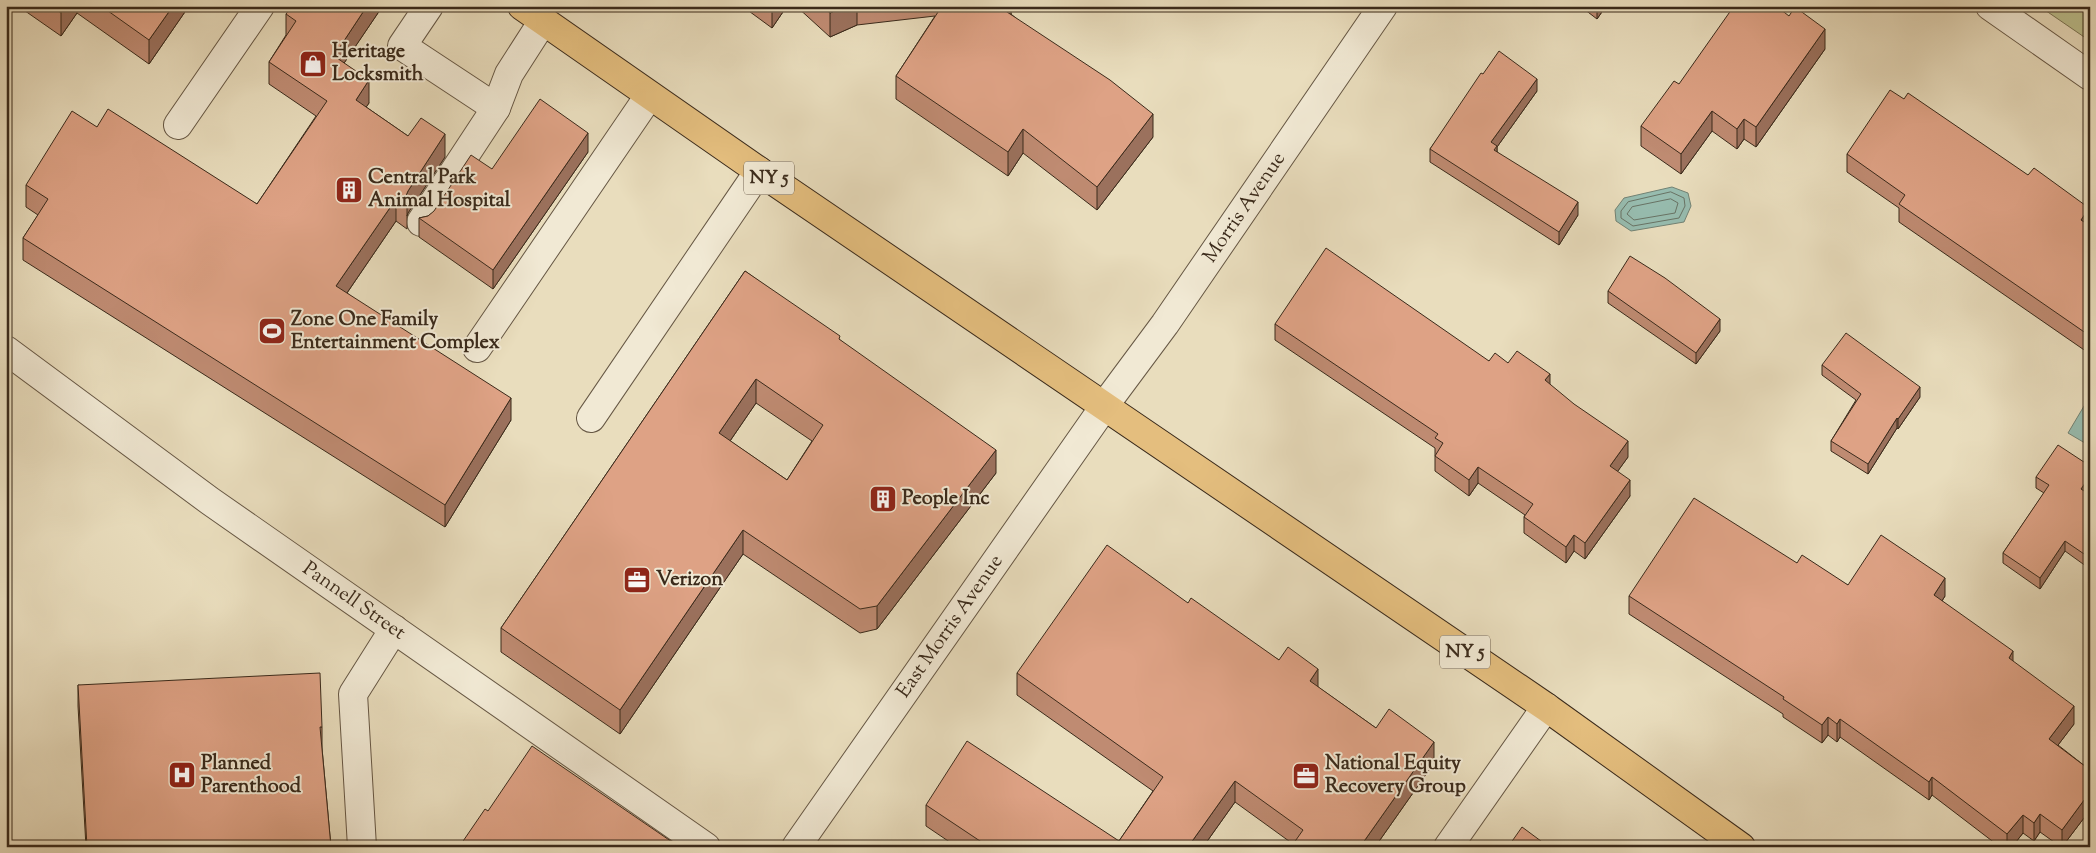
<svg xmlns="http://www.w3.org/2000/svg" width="2096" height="853" font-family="'Sorts Mill Goudy',serif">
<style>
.green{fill:#bcbf8d;stroke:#7b7454}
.water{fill:#97bcaf;stroke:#728274}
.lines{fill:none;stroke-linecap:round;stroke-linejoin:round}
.shore{stroke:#687365;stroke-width:1}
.minor-casing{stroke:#665744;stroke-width:30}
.major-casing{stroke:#3a2a1b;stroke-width:30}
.minor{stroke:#f1e9d4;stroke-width:28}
.major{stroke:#e4be7e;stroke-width:28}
.wall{fill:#bf8b72;stroke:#3a2a1b;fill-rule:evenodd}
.shaded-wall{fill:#9b715d;stroke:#3a2a1b}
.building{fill:#dea285;stroke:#3a2a1b;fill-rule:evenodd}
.labels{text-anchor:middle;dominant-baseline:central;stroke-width:4;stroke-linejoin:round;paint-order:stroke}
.shield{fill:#f1e9d4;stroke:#716352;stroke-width:1}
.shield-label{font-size:19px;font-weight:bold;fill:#3a2a1b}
.poi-label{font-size:20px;font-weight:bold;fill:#3a2a1b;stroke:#f1e9d4;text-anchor:start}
.street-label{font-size:20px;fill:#3a2a1b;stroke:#f1e9d4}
</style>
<rect width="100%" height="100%" fill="#e9ddbd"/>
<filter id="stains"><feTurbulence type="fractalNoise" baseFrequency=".004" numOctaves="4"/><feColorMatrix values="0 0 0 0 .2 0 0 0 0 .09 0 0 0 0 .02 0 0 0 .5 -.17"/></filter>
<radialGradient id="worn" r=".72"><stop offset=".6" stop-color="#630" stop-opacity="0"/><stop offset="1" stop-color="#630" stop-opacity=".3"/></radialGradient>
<path class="green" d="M2039,6H2090V41Z"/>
<path class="water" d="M1672,187L1688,193L1691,206L1684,222L1631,231L1616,221L1615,210L1624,198Z
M2090,396V446L2068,433Z"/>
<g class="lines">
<path class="shore" d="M1671,192L1684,198L1685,206L1679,218L1633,226L1621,218V211L1628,202Z
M1671,199L1678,203L1675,213L1634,220L1627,214L1632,207Z"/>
<g class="minor-casing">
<g id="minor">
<path d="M429,6L402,46L496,108"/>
<path d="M1990,6L2090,76"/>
<path d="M178,125L260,6"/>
<path d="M421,222L496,108L509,74L543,21"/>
<path d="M477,348L649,96"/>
<path id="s1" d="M6,350L210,501L706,847"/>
<path d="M591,418L759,171"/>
<path d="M362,847L353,694L394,629"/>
<path id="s2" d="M796,847L1113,394L1165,324L1383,6"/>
<path d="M1448,847L1546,707"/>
</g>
</g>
<g class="major-casing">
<path id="major" d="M522,6L759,171L1546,707L1741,847"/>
</g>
<use href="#minor" class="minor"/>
<use href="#major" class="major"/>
</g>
<path class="wall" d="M18,6H189L149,64L77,13L61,36Z
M380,6V10L344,63L369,103L366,107L408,136L445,157L408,213L407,216V229L396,221L347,293L511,420L445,527L23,260V238L38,215L26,207V185L97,127L257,204L316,116L269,84V62L286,35V14Z
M742,6H787L772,28Z
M796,6H1011V14L1153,137L1097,210L1023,153L1008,176L896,99V76L935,16L857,25L830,37Z
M1580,6H1606L1597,19Z
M1825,49L1756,147L1744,139L1737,149L1712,131L1681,174L1641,146V126Z
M1483,74L1537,91L1497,147V152L1578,215L1559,245L1430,162V149Z
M1904,99L2090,226V354L1899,222V208L1847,172V154Z
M588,152L493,289L419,237V218L428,216L492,169Z
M745,271L840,340L996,473L877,629L860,633L743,554L620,734L501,652V628ZM756,403L812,441L787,480L730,441Z
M1608,291L1720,331L1696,364L1608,303Z
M1275,324L1489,361L1508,363L1550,385L1628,457L1617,472L1630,496L1585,559L1574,551L1566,563L1524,533V517L1525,515L1478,483L1469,496L1435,471V448L1275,340Z
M1822,365L1920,397L1898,429L1897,428L1868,474L1831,451V441L1856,400L1822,375Z
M2036,477L2086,492L2090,495V569L2065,551L2040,589L2003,563V553L2044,493L2036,488Z
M1797,563L1848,585L1945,596L1942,601L2074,724L2058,745L2090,770V810L2062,847H2061L2040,832L2034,841L2023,833L2012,847H2000L1932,795L1929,800L1840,737L1837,742L1828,735L1822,743L1783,717V714L1629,614V596Z
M1188,603L1279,660L1318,687L1376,728L1434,763L1375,847H1291L1293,844L1235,802L1203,847H957L926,826V805L1119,841L1153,791L1017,695V673Z
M78,685L322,727V748L331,847H86L78,706Z"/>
<path class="shaded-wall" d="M65,6H77V13L61,36V13Z
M173,6H189L149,64V40Z
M367,6H380V10L334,78V56Z
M772,6H787L772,28Z
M846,6H857V25L830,37V13Z
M1002,6H1011V18L1001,8Z
M1597,6H1606L1597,19Z
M1825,29V49L1756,147V127Z
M1537,79V91L1497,147V158L1491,142Z
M369,80V103L356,122V100Z
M1712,111V131L1681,174V154Z
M1153,114V137L1097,210V187Z
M1744,119V139L1737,149V129Z
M1023,129V153L1008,176V152Z
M588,133V152L493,289V270Z
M445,134V157L408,213L407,216V206L405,198L408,191Z
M396,199V221L336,309V286Z
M1578,202V215L1559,245V232Z
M2089,208V226L2081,220Z
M1720,319V331L1696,364V353Z
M1550,374V390L1545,380Z
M756,379V403L719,457V433Z
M1920,387V397L1898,429V419Z
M511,398V420L445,527V505Z
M1897,418V428L1868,474V464Z
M1628,441V457L1610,482V466Z
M996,450V473L877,629V606Z
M1478,467V483L1469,496V480Z
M2090,476V487L2081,499V489Z
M1630,480V496L1585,559V543Z
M743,530V554L620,734V710Z
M1574,535V551L1566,563V547Z
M2065,541V551L2040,589V578Z
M1945,578V596L1934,613V595Z
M2013,651V669L2009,658Z
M1318,669V690L1310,681Z
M2074,706V724L2049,757V739Z
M1828,717V735L1822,743V725Z
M1840,719V737L1837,742V724Z
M1434,742V763L1375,847H1360Z
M1932,777V795L1929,800V782Z
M1235,781V802L1203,847H1188Z
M2090,792V810L2062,847V830Z
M2040,814V832L2034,841V823Z
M2023,815V833L2012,847H2007V834Z"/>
<path class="building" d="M52,6H65L61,13Z
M101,6H173L149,40Z
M292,6H367L334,56L369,80L356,100L408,136L421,118L445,134L408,191L405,198L407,206L396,199L336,286L511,398L445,505L23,238L48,199L26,185L72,111L97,127L108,109L257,204L327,101L269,62L296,21L286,14Z
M822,6H846L830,13Z
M942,6H1002L1001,8L1110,80L1153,114L1097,187L1023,129L1008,152L896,76Z
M1734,6H1776L1789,16L1795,7L1825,29L1756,127L1744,119L1737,129L1712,111L1681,154L1641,126L1674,81L1679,84Z
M1499,51L1537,79L1491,142L1497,146L1494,150L1578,202L1559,232L1430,149L1481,73L1483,74Z
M1890,90L1904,99L1908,93L2028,175L2034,168L2089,208L2081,220L2090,226V336L1899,204L1905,195L1847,154Z
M540,99L588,133L493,270L419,218L428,216L434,211L471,155L492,169Z
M1326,248L1489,361L1495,353L1508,363L1517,351L1550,374L1545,380L1574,404L1628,441L1610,466L1630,480L1585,543L1574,535L1566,547L1524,517L1533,504L1478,467L1469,480L1435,456L1443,443L1435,438L1438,434L1275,324Z
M1630,256L1665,278L1720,319L1696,353L1608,291Z
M745,271L840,336L839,339L996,450L877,606L860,609L743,530L620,710L501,628ZM756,379L823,425L787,480L719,433Z
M1846,333L1920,387L1898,419L1897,418L1868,464L1831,441L1861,394L1822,365Z
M2058,445L2090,466V476L2081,489L2090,495V558L2065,541L2040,578L2003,553L2049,485L2036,477Z
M1694,498L1797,563L1802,555L1848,585L1881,535L1945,578L1934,595L2013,651L2009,658L2074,706L2049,739L2090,770V792L2062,830L2040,814L2034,823L2023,815L2007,834L1932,777L1929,782L1840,719L1837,724L1828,717L1822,725L1783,699L1784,697L1629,596Z
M1107,545L1188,603L1191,598L1279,660L1288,647L1318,669L1310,681L1376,728L1389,709L1434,742L1360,847H1291L1303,830L1235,781L1188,847H989L926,805L967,741L1119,841L1163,777L1017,673Z
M320,673L322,727H320L331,847H87L78,685Z
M532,746L675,844L673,847H459L485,809L488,811Z
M1522,827L1549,847H1508Z"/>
<defs>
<g id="shop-square" transform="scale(1.4375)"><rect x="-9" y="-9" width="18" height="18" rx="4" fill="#8f2418" stroke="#f1e9d4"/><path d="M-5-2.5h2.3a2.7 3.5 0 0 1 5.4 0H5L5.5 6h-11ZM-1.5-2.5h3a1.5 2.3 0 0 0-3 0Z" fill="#fff"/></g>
<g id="building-square" transform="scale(1.4375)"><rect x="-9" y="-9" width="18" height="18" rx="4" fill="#8f2418" stroke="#f1e9d4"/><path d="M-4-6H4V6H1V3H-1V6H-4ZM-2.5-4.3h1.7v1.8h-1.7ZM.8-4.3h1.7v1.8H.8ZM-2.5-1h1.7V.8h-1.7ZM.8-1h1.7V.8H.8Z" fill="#fff"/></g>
<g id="stadium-square" transform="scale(1.4375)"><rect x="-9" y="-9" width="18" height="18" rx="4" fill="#8f2418" stroke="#f1e9d4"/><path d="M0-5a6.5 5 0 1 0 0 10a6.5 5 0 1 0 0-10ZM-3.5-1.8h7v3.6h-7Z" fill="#fff"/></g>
<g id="office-square" transform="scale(1.4375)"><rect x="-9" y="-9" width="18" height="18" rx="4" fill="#8f2418" stroke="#f1e9d4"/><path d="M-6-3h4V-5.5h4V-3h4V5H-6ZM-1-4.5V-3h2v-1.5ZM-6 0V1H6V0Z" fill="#fff"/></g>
<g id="hospital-square" transform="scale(1.4375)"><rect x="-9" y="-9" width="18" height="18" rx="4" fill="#8f2418" stroke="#f1e9d4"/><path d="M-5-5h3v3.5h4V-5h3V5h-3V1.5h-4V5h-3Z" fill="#fff"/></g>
</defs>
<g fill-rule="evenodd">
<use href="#shop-square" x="313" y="64"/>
<use href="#building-square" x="349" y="190"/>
<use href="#stadium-square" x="272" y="331"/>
<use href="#building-square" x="883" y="499"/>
<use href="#office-square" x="637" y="580"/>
<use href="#hospital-square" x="182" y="775"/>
<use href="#office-square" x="1306" y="776"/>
</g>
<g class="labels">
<g class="shield">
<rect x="744" y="161.5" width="50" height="33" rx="4"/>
<rect x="1440" y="635.5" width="50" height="33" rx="4"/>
</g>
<g class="shield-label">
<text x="769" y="178">NY 5</text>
<text x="1465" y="652">NY 5</text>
</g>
<g class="poi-label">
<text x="332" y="52">Heritage<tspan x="332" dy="23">Locksmith</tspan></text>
<text x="368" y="178">Central Park<tspan x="368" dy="23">Animal Hospital</tspan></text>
<text x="291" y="320">Zone One Family<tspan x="291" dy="23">Entertainment Complex</tspan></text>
<text x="902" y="499">People Inc</text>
<text x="656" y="580">Verizon</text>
<text x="201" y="764">Planned<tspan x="201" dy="23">Parenthood</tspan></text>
<text x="1325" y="764">National Equity<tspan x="1325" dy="23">Recovery Group</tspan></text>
</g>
<g class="street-label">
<text stroke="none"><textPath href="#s2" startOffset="781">Morris Avenue</textPath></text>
<text stroke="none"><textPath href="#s1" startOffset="429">Pannell Street</textPath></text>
<text stroke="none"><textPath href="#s2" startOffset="269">East Morris Avenue</textPath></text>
</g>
</g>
<rect width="2096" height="853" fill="none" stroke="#e9ddbd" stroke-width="25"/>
<rect x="8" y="8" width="2081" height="838" fill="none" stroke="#3a2a1b" stroke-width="2.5"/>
<rect x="12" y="12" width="2071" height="828" fill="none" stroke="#3a2a1b"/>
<rect width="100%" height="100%" filter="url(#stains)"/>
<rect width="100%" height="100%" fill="url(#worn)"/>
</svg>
